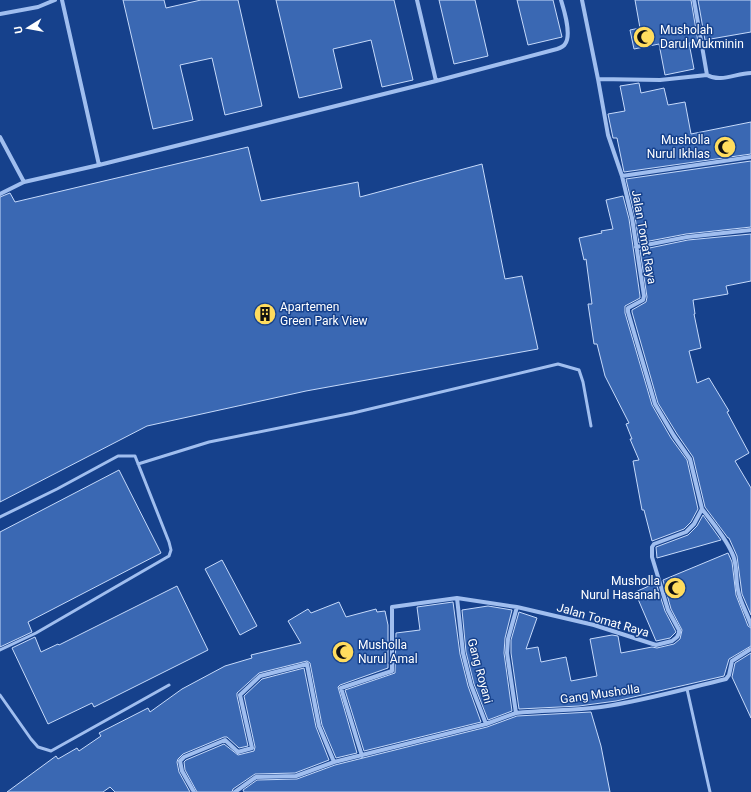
<svg xmlns="http://www.w3.org/2000/svg" width="751" height="792" font-family="Roboto,sans-serif">
<style>
.building{fill:#3a68b3;stroke:#c6dafb}
.lines{fill:none;stroke-linecap:round;stroke-linejoin:round}
.service{stroke:#a0beef;stroke-width:3}
.minor{stroke:#a0beef;stroke-width:4}
.labels{text-anchor:middle;dominant-baseline:central;stroke-width:3;stroke-linejoin:round;paint-order:stroke}
.poi-label{font-size:12px;fill:#fff;stroke:#16418c;text-anchor:start}
.street-label{font-size:12px;fill:#fff;stroke:#16418c}
</style>
<rect width="100%" height="100%" fill="#16418c"/>
<path class="building" d="M123,0H164L166,8L201,0H238L262,106L225,115L212,58L180,65L193,120L153,129Z
M276,0H394L413,80L382,87L371,40L333,49L342,88L299,98Z
M439,0H475L488,56L454,64Z
M517,0H553L562,37L528,45Z
M635,0H691L698,42L689,43L694,69L665,75L659,44L634,49L630,30L640,28Z
M698,0H751V32L705,40Z
M639,83L641,93L664,88L668,105L685,102L691,134L751,122V154L624,172L617,138H613L608,114L625,111L620,86Z
M248,147L261,201L358,182L360,197L482,164L505,279L522,276L538,349L306,391L147,426L0,502V197L10,193L15,202Z
M751,161V227L686,234L639,243L635,217L626,179Z
M623,196L629,219L640,296V298L625,306V313L652,405L671,438L687,460L698,509L691,522L684,529L652,541L644,510H642L633,461L639,460L630,439H632L626,424L629,423L605,376L597,344H594L588,304H592L586,259L584,260L579,238L602,233L601,231L613,229L606,200Z
M751,234V281L726,286L728,294L693,300L695,314H694L701,348L689,351L697,383L709,378L729,411L727,412L749,453L735,461L751,488V615L742,594L737,556L729,538H728L705,507L693,457L677,434L658,403L632,312V310L646,302L647,297L640,250L688,240Z
M119,470L161,553L28,622L32,632L0,647V532Z
M703,515L721,540L657,558L656,547L688,535L697,526Z
M728,553L732,562L736,595L748,626L751,628V646L729,659L724,676L616,701L579,706L519,709L511,653V640L519,612L537,618L526,649L538,647L541,662L566,657L571,681L597,676L590,639L612,635L618,636L621,653L652,647L657,648L674,644L680,639L682,630L671,609L663,580Z
M222,560L257,626L240,635L205,569Z
M656,583L665,611L676,632L670,638L656,641L635,592Z
M177,586L208,650L94,707L92,703L48,724L12,648L35,637L41,652L58,644L59,645Z
M339,602L346,617L376,609L377,612L385,611L388,625V668L340,685L338,687L357,753L336,758L322,725L310,663L307,661L259,673L237,693V696L248,746L239,748L227,737H224L183,754L178,759L177,762L179,772L190,792H115L110,787L103,792H7L56,756L58,759L77,748L79,751L101,736L99,733L148,708L150,712L182,689L225,666L252,658L251,655L301,643L288,621L308,609L311,613Z
M453,602L460,654L468,686L481,722L364,751L345,690L395,673L396,633L420,630L417,607Z
M488,606L512,610L505,638L504,653L512,711L488,720L474,684L466,652L462,610Z
M751,653V718L732,677L735,663Z
M304,668L316,727L329,760L295,773L255,774L233,789L232,792H197L185,770L184,762L186,760L224,744L238,755L254,751L255,747L244,696L262,679Z
M591,712L601,746L610,792H244L243,790L257,780L297,779L335,765L487,727L517,716Z"/>
<g class="lines">
<path class="service" d="M138,464L209,442L353,413L558,364L579,370L583,382L591,426
M0,517L57,489L118,456H135L169,542L171,550L169,556L36,633L0,650
M687,689L710,792
M0,695L31,739L38,747L51,751L169,685"/>
<path class="minor" d="M62,0L99,165
M417,0L436,81
M694,0L707,75
M0,14L38,7L55,0
M598,79L660,80L707,75C721,83 736,73 751,73
M0,137L24,182
M622,176L751,157
M0,194L24,182L99,165L436,81L557,49C560,48 564,46 565,44C572,35 564,10 561,0
M636,247L687,237L751,230
M702,509C713,523 725,537 732,553C738,564 735,578 738,590C740,602 747,613 751,625
M457,598L463,653L471,685L486,724
M517,607L508,639L507,653L516,713C544,710 572,711 601,707C643,701 684,689 726,679L729,675L732,661L751,649
M362,756L341,688L392,671V607L457,598L517,607L594,625L656,645L672,641L677,637L679,633V630L668,610L652,557V547L654,544L686,532L694,524L702,509L690,459L674,436L655,404L628,312V308L643,300L644,296L632,218L622,176L608,135L598,79L582,0
M194,792L182,771L180,761L184,757L225,740L238,752L252,748L240,695L260,676L307,664L319,726L334,762
M235,792L256,777L296,776L334,762L486,724L516,713"/>
</g>
<defs>
<g id="mosque-disc" transform="scale(1.15)"><circle r="9.5" fill="#ffdc5e" stroke="#16418c"/><path d="M3.5-4.9A6 6 0 1 0 3.5 4.9A5 5 0 1 1 3.5-4.9Z" fill="#111"/></g>
<g id="building-disc" transform="scale(1.15)"><circle r="9.5" fill="#ffdc5e" stroke="#16418c"/><path d="M-4-6H4V6H1V3H-1V6H-4ZM-2.5-4.3h1.7v1.8h-1.7ZM.8-4.3h1.7v1.8H.8ZM-2.5-1h1.7V.8h-1.7ZM.8-1h1.7V.8H.8Z" fill="#111"/></g>
</defs>
<g fill-rule="evenodd">
<use href="#mosque-disc" x="644" y="37"/>
<use href="#mosque-disc" x="725" y="147"/>
<use href="#building-disc" x="265" y="314"/>
<use href="#mosque-disc" x="675" y="588"/>
<use href="#mosque-disc" x="343" y="652"/>
</g>
<g class="labels">
<g class="poi-label">
<text x="660" y="30">Musholah<tspan x="660" dy="14">Darul Mukminin</tspan></text>
<text x="710" y="140" text-anchor="end">Musholla<tspan x="710" dy="14">Nurul Ikhlas</tspan></text>
<text x="280" y="307">Apartemen<tspan x="280" dy="14">Green Park View</tspan></text>
<text x="660" y="581" text-anchor="end">Musholla<tspan x="660" dy="14">Nurul Hasanah</tspan></text>
<text x="358" y="645">Musholla<tspan x="358" dy="14">Nurul Amal</tspan></text>
</g>
<g class="street-label">
<text transform="translate(644 237) rotate(80)">Jalan Tomat Raya</text>
<text transform="translate(603 620) rotate(16)">Jalan Tomat Raya</text>
<text transform="translate(480 671) rotate(75)">Gang Royani</text>
<text transform="translate(600 694) rotate(-8)">Gang Musholla</text>
</g>
</g>
<g transform="translate(28 28) rotate(259)" stroke="#16418c" stroke-width="3" paint-order="stroke">
<path d="M0-3L7 15L0 10L-7 15Z" fill="#ffffff"/>
<text y="-6" font-size="11" font-weight="bold" text-anchor="middle" fill="#ffffff">U</text>
</g>
</svg>
